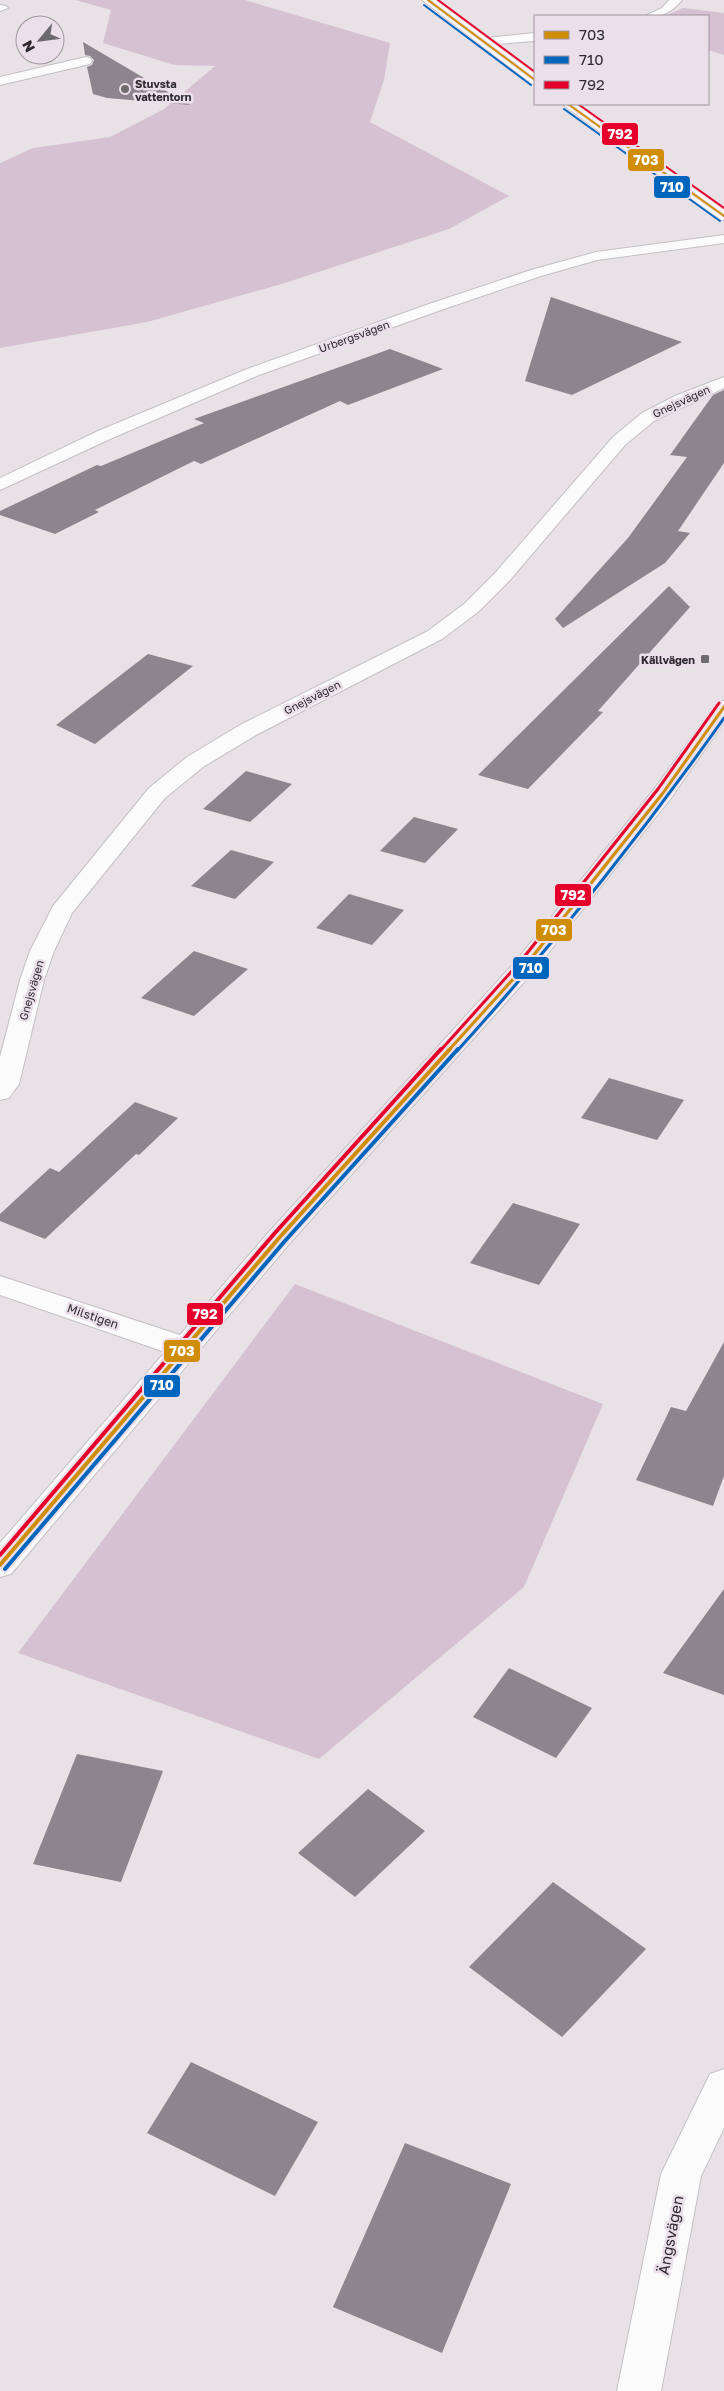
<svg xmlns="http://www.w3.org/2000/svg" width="724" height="2391" font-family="'Golos Text',sans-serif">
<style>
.green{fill:#d6c1d3}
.building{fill:#8e848d}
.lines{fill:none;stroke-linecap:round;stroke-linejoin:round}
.minor-casing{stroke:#c3bfc2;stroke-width:2}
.minor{fill:#fcfbfb;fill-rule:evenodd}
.bus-1-far2-casing{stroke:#ebdfe9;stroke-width:4}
.bus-1-far1-casing{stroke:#ebdfe9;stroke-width:6}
.bus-1-casing{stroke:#ebdfe9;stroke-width:8}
.bus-2-far2-casing{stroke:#ebdfe9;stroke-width:4}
.bus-2-far1-casing{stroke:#ebdfe9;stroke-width:6}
.bus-2-casing{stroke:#ebdfe9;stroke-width:8}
.bus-3-far2-casing{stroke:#ebdfe9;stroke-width:4}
.bus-3-far1-casing{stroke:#ebdfe9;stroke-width:6}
.bus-3-casing{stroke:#ebdfe9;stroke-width:8}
.bus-1-far2{stroke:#cf8d09;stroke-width:2}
.bus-1-far1{stroke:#cf8d09;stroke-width:3}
.bus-1{stroke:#cf8d09;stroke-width:4}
.bus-2-far2{stroke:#0065bd;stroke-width:2}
.bus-2-far1{stroke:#0065bd;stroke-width:3}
.bus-2{stroke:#0065bd;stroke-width:4}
.bus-3-far2{stroke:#e4002b;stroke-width:2}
.bus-3-far1{stroke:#e4002b;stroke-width:3}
.bus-3{stroke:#e4002b;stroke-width:4}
.poi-dot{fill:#6e6a6d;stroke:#ebdfe9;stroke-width:2}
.labels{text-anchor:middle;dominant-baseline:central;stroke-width:5;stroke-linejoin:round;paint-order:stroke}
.far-poi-label{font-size:11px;font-weight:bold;fill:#2d292c;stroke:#ebdfe9;text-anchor:start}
.far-street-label{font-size:11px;fill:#2d292c;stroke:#ebdfe9}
.street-label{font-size:12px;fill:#2d292c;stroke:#ebdfe9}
.near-street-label{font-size:15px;fill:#2d292c;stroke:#ebdfe9}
.line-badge{stroke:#ebdfe9;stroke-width:2}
.badge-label{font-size:14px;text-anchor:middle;font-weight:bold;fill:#fff}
</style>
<rect width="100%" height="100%" fill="#e8e2e7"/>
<path class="green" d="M75,0H245L390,43L384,80L370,122L509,196L449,229L285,283L147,322L0,348V163L33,148L110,137L164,109L215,66L174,65L103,43L111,10Z
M683,8L724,13V55L708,50V16H664Z
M295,1284L603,1404L524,1587L319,1759L18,1653Z"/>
<path class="building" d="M83,42L190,105L107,98L93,94L87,67L92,65L94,60L90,56L85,55Z
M551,297L682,342L572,395L525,381Z
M390,349L443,369L348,405L340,401L201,464L194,461L95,510L99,512L55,534L0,515V511L97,465L101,466L204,423L194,419Z
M724,390V463L678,531L690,533L665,563L563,628L555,619L628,538L687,457L670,455L713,395Z
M669,586L690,607L598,711L603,712L528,789L478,775Z
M148,654L193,666L95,744L56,725Z
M246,771L292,784L250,822L203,809Z
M414,817L458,829L425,863L380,851Z
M231,850L274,862L235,899L191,886Z
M349,894L404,910L372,945L316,928Z
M194,951L248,969L194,1016L141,998Z
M609,1078L684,1100L657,1140L581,1118Z
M135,1102L178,1118L139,1155L136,1154L45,1239L0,1221V1214L50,1168L59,1172Z
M513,1203L580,1224L539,1285L470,1263Z
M724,1342V1476L713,1506L636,1480L671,1407L686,1411Z
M724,1589V1695L663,1673Z
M509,1668L592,1708L556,1758L473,1717Z
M77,1754L163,1771L121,1882L33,1864Z
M368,1789L425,1831L355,1897L298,1853Z
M553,1882L646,1949L562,2037L469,1967Z
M191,2062L318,2122L275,2196L147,2133Z
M405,2143L511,2184L442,2353L333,2307Z"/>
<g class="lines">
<g class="minor-casing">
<path id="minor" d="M422,0H435L487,38L535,33V41L495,44L535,74V84L531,83Z
M669,0H682C671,13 662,17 645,16L662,8Z
M0,5L6,6L8,8L0,11Z
M86,57L90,58L92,61L90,64L0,85V77Z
M562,104H576L724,209V220L719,219Z
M724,235V243L597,260L541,276L441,310L259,375L110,439L0,490V478L98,431L247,369L429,304L531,270L596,252Z
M724,377V388L654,421L625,445L510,580L478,612L442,639L256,735L203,767L165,798L72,913L54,951L44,980L19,1084L9,1098L0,1100V1057L20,980L30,951L53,906L149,788L187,757L240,725L428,631L464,604L496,572L613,437L642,413L675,396Z
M724,701V722L671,798L534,971L289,1244L11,1574L0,1577V1543L165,1352L0,1295V1276L180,1335L269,1232L516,961L655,788L717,703Z
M724,2069V2128L701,2176L661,2391H617L661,2174L710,2074Z"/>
</g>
<use href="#minor" class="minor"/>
<g class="bus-1-far2-casing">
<path id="bus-1-far2" d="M428,0L535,80
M568,104L724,216"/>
</g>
<g class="bus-1-far1-casing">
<path id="bus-1-far1" d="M448,1051L525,966L663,793L724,707"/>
</g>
<g class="bus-1-casing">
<path id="bus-1" d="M0,1565L279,1238L450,1049"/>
</g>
<g class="bus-2-far2-casing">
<path id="bus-2-far2" d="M424,5L531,85
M564,109L720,221"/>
</g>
<g class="bus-2-far1-casing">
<path id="bus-2-far1" d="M457,1051C553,945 642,834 724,718"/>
</g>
<g class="bus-2-casing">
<path id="bus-2" d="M5,1569L284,1242L458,1049"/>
</g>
<g class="bus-3-far2-casing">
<path id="bus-3-far2" d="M438,0L535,72
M578,104L724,208"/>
</g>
<g class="bus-3-far1-casing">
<path id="bus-3-far1" d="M440,1051L520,962L658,789L719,703"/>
</g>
<g class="bus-3-casing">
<path id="bus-3" d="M0,1555L274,1234L441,1049"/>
</g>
<use href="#bus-1-far2" class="bus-1-far2"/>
<use href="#bus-1-far1" class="bus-1-far1"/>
<use href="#bus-1" class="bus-1"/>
<use href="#bus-2-far2" class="bus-2-far2"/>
<use href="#bus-2-far1" class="bus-2-far1"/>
<use href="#bus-2" class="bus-2"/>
<use href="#bus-3-far2" class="bus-3-far2"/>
<use href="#bus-3-far1" class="bus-3-far1"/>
<use href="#bus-3" class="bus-3"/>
</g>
<g class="poi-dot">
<circle cx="125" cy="89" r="5"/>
<rect x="700" y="654" width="10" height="10" rx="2.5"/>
</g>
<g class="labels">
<g class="far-poi-label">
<text x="135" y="83">Stuvsta<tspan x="135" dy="13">vattentorn</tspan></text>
<text x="695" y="659" text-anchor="end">Källvägen</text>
</g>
<g class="far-street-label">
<text transform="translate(354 336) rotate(-20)">Urbergsvägen</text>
<text transform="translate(681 401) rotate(-25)">Gnejsvägen</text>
<text transform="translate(312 697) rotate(-27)">Gnejsvägen</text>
<text transform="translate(31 990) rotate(-74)">Gnejsvägen</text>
</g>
<g class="street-label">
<text transform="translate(93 1316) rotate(19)">Milstigen</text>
</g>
<g class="near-street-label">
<text transform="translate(670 2235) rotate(-79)">Ängsvägen</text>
</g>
</g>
<g class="line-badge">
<rect x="601" y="122" width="38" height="24" rx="5" fill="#e4002b"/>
<rect x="627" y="148" width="38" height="24" rx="5" fill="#cf8d09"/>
<rect x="653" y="175" width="38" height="24" rx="5" fill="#0065bd"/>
<rect x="554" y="883" width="38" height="24" rx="5" fill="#e4002b"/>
<rect x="535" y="918" width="38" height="24" rx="5" fill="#cf8d09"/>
<rect x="512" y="956" width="38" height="24" rx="5" fill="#0065bd"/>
<rect x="186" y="1302" width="38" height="24" rx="5" fill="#e4002b"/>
<rect x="163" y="1339" width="38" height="24" rx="5" fill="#cf8d09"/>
<rect x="143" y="1374" width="38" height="24" rx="5" fill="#0065bd"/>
</g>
<g class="badge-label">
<text x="620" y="139">792</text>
<text x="646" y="165">703</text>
<text x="672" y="192">710</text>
<text x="573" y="900">792</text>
<text x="554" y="935">703</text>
<text x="531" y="973">710</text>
<text x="205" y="1319">792</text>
<text x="182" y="1356">703</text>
<text x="162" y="1390">710</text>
</g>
<rect x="534" y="15" width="175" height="90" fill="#ebdfe9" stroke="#9f969d"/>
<rect x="544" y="31" width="25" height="8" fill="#cf8d09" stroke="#9f969d"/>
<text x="579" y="40" font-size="15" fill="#2d292c">703</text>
<rect x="544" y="56" width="25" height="8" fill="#0065bd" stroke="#9f969d"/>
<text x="579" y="65" font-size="15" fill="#2d292c">710</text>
<rect x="544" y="81" width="25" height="8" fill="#e4002b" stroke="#9f969d"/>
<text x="579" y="90" font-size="15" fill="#2d292c">792</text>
<g transform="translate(40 40) rotate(241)"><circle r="24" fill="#ebdfe9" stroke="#9f969d"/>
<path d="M0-4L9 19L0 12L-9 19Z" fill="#6e6a6d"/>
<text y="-8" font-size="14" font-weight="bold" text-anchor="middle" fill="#2d292c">N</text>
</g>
</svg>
